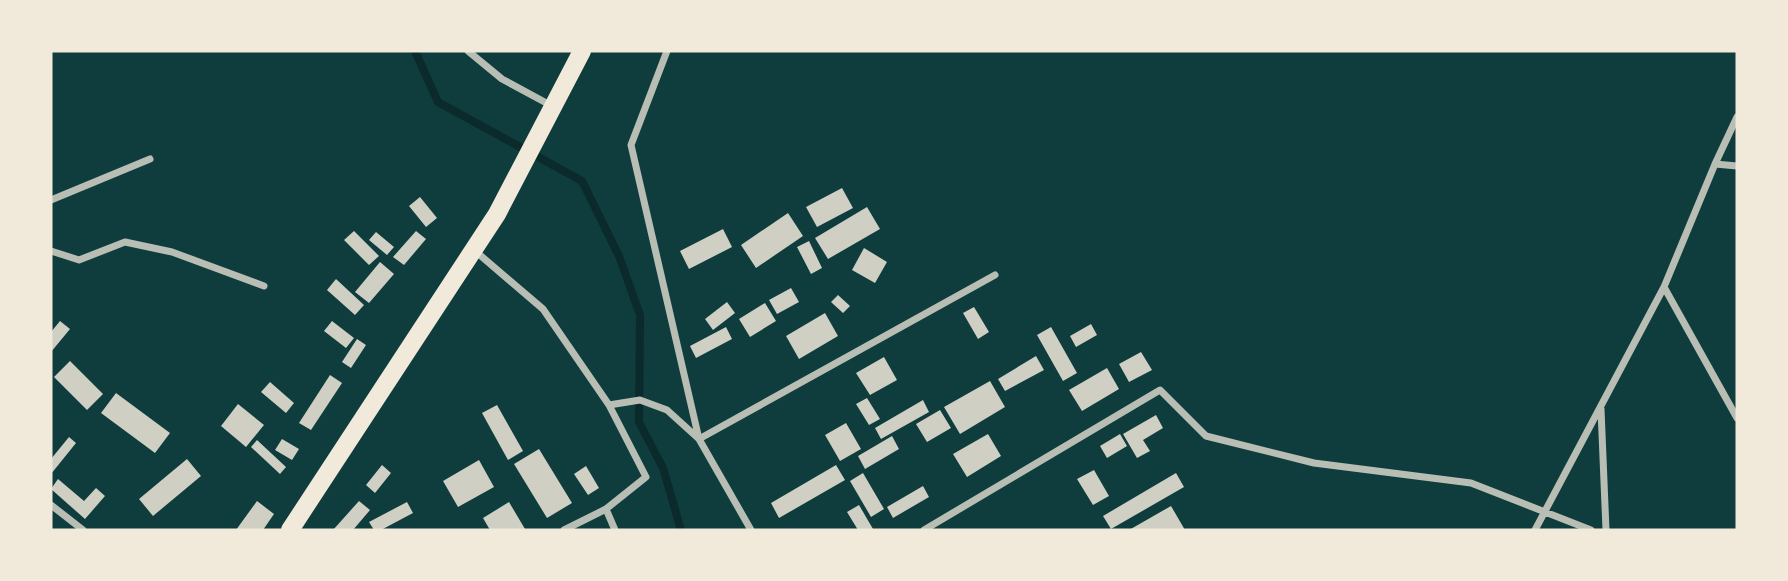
<svg xmlns="http://www.w3.org/2000/svg" width="1788" height="581" font-family="'Zilla Slab',serif">
<style>
.lines{fill:none;stroke-linecap:round;stroke-linejoin:round}
.stream{stroke:#0a2a2b;stroke-width:8}
.building{fill:#cfcfc3}
.minor{stroke:#b8beb3;stroke-width:7}
.primary{stroke:#f1e9da;stroke-width:18}
</style>
<rect width="100%" height="100%" fill="#0f3d3e"/>
<g class="lines">
<path class="stream" d="M415,51L438,102L582,181L619,256L640,315L639,422L663,468L681,530"/>
</g>
<path class="building" d="M842,188L853,208L817,227L806,207Z
M420,197L437,218L426,227L409,206Z
M867,207L880,229L828,259L815,238Z
M788,213L803,236L756,268L741,245Z
M723,229L732,247L689,269L680,251Z
M354,231L379,256L369,265L344,240Z
M416,231L426,239L404,265L393,257Z
M376,232L394,247L387,255L369,240Z
M809,241L822,268L811,274L797,247Z
M864,248L887,262L875,283L852,270Z
M380,262L394,274L369,303L355,292Z
M336,279L364,305L355,315L327,290Z
M791,288L799,302L777,314L769,300Z
M838,295L850,306L843,313L831,302Z
M727,302L735,313L713,330L705,319Z
M765,303L776,321L750,337L739,319Z
M974,307L989,332L978,339L963,313Z
M825,313L838,336L799,359L786,336Z
M60,321L70,329L51,352V332Z
M332,321L354,338L346,348L324,331Z
M1091,324L1097,335L1076,347L1070,336Z
M726,327L732,339L696,358L690,346Z
M1051,327L1077,373L1063,381L1037,335Z
M357,339L366,345L351,368L342,362Z
M1141,352L1152,370L1129,382L1119,364Z
M1036,356L1044,370L1005,391L998,379Z
M884,357L897,380L870,395L856,373Z
M70,361L103,394L87,410L54,377Z
M1107,368L1119,389L1082,411L1069,390Z
M330,375L342,383L311,430L299,423Z
M990,381L1005,407L960,434L944,407Z
M270,382L294,403L286,413L261,392Z
M116,393L170,433L155,453L101,413Z
M867,398L880,419L869,425L856,404Z
M923,400L929,412L881,439L875,428Z
M238,404L264,425L246,447L221,426Z
M497,405L523,451L508,460L482,413Z
M940,410L951,428L927,442L916,424Z
M1156,415L1163,428L1143,440L1150,451L1137,458L1123,434Z
M846,423L861,449L840,461L825,435Z
M988,434L1001,456L967,477L953,454Z
M1120,434L1127,446L1107,458L1100,446Z
M892,436L899,449L865,469L858,456Z
M69,437L76,443L51,474V459Z
M282,439L299,449L292,460L275,450Z
M257,440L286,467L280,474L251,447Z
M539,449L572,503L547,518L514,464Z
M187,459L201,476L153,516L139,499Z
M479,460L494,487L458,507L443,481Z
M382,465L391,473L375,493L366,485Z
M836,465L845,480L779,518L771,503Z
M586,466L599,488L588,495L574,474Z
M1094,470L1109,496L1093,505L1077,479Z
M863,473L884,509L871,517L850,481Z
M1176,473L1184,487L1111,529L1103,516Z
M58,479L84,501L96,488L105,496L85,519L51,489Z
M923,486L929,497L893,518L887,507Z
M257,501L274,514L263,530H236Z
M359,501L370,510L353,530H333Z
M407,502L413,513L381,530H374L369,522Z
M509,502L525,529L490,530L483,518Z
M859,505L873,529L871,530H858L847,512Z
M1171,506L1185,530H1129Z"/>
<g class="lines">
<path class="minor" d="M468,51L502,79L552,106
M667,51L631,145L699,439L751,530
M1715,164L1737,117
M51,200L150,159
M474,250L543,309L609,405L646,477L606,509L564,530
M51,251L79,260L125,242L172,252L264,286
M1664,287L1737,418
M609,405L640,400L667,410L699,439L995,275
M1601,409L1606,530
M51,505L83,530
M606,509L615,530
M924,530L1160,390L1206,436L1314,463L1471,483L1591,530
M1535,530L1664,287L1715,164L1737,166"/>
<path class="primary" d="M290,530L497,214L582,51"/>
</g>
<rect width="1788" height="581" fill="none" stroke="#f1e9da" stroke-width="105"/>
</svg>
